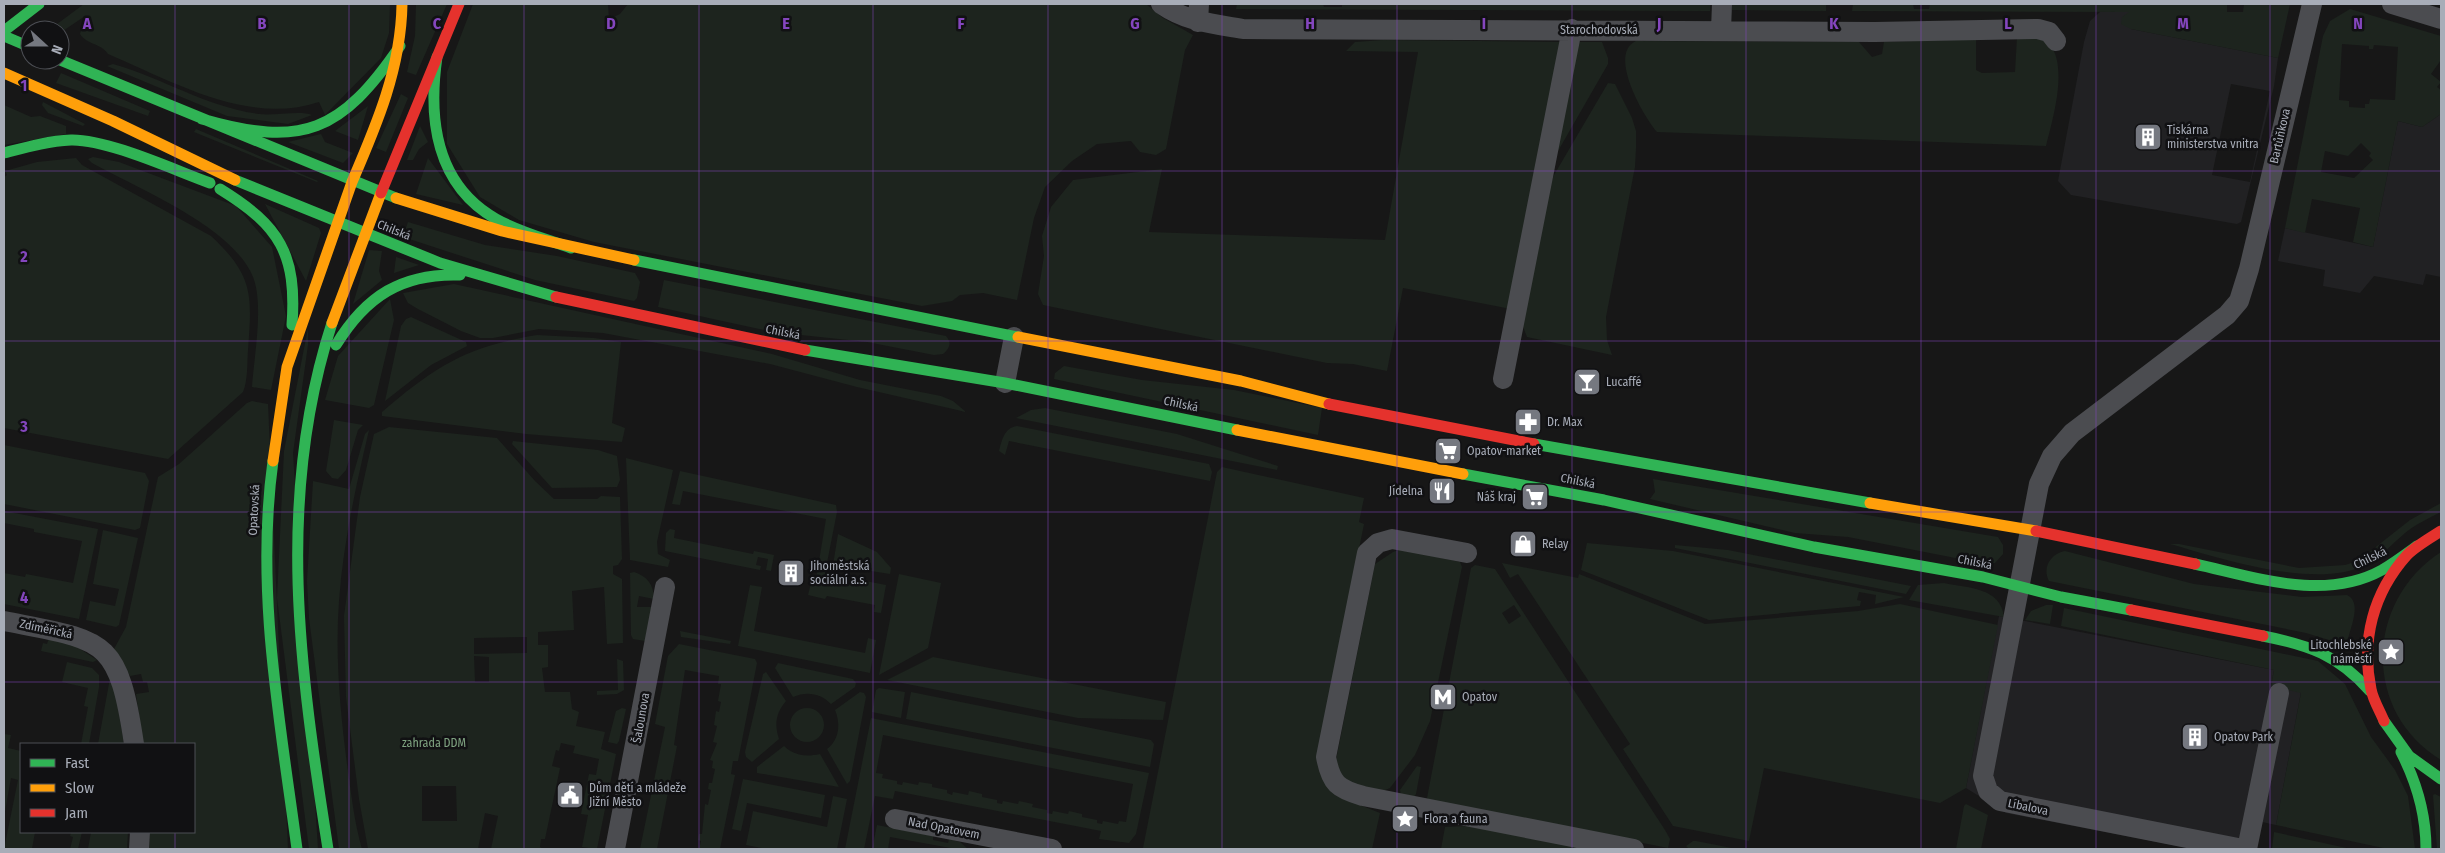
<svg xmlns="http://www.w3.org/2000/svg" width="2445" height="853" font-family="'Fira Sans Condensed',sans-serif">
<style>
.built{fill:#212123;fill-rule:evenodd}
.green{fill:#1d241e;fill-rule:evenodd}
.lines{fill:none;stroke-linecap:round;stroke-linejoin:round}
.street{stroke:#4b4c50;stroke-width:20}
.fast{stroke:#30b455;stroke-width:11}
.slow{stroke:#ff9f0a;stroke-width:11}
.jam{stroke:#e5322d;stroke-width:11}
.grid{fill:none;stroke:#8446be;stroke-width:1;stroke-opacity:0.55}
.labels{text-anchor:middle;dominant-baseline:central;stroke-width:5;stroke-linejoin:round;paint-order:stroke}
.street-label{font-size:12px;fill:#a8adb8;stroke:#111113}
.poi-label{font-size:12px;fill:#a8adb8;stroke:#111113;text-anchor:start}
.park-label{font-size:12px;fill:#7fa381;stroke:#111113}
.grid-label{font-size:16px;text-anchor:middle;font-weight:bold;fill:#8446be;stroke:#111113;stroke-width:5;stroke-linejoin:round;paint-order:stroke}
</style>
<rect width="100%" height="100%" fill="#171717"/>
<path class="built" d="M2100,12H2130L2131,29L2278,58L2274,86L2241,222L2237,224L2071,195L2058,181L2084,42L2090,21ZM2231,84L2270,91L2250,182L2212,175Z
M2441,114V277L2426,274L2423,285L2374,276L2360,293L2323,286L2325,270L2278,261L2285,228L2373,247L2398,121L2422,127Z
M1999,616L2274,670L2271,686L2301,692L2276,825L2262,822L2256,849H2193L2006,813L1966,788Z"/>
<path class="green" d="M84,4H390L389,33L381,58L325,115L319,102C248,126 172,81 108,54C101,43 87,45 80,34L85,16L60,33V30H49Z
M416,4H447L416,75L407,72L415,36Z
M473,4H608L609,19L620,14L628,4H1146L1163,18L1193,35L1185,50L1166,149L1156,155L1140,152L1131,141L1097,144L1072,161L1045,187L1034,218L1017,300L983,293L960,295L952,301L922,306L594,242L519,220L480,197L447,144V72Z
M1237,4H1323L1324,7H1342V4H1710V11L1236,9Z
M1732,4H1826V11L1732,10Z
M1853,4H1913L1914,9H1929L1930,4H2227V12H2243L2244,4H2290L2278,58L2131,29L2121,24L2122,17L2129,12L1852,11Z
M2350,9L2441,36V60L2431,74L2441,82L2437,87L2441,90V114L2422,127L2398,121L2373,247L2353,242L2360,208L2312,199L2305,233L2285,228L2323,36L2330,21ZM2342,44L2369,46V49H2373L2374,45L2398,47L2395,100L2370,99L2369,104H2365V108L2349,107V101L2339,100ZM2361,143L2371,153L2369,156L2373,160L2354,178L2321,172L2325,151L2348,156Z
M2017,37C2023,37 2034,35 2040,38C2074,51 2052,121 2046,146L1657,132C1644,117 1607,54 1636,41L1859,42L1872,57L1882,54L1884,42L1976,39V70L1982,73L2015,72Z
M1383,40L1565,42L1511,309L1403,288L1387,371L1353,364L1327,363L1043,305L1038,294L1044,256L1042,236L1051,207L1073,180L1162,169L1149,232L1385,240L1418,52L1346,51L1355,42Z
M1574,42H1602L1608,58V64L1550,165Z
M113,64C163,78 206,107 259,114C274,116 301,110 312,115L288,124L227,116L107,66Z
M61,73L150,111L148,116L56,83Z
M1608,83L1615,84L1632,118L1636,131V148L1635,167L1606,317L1607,340L1612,355L1527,337L1520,319L1542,204L1554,175Z
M401,94L408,98L386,152L376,148Z
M43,102L85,124L83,126L48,113L42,105Z
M4,105L31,117L40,116L66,126V134L4,145Z
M368,106L358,140L335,131Z
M420,126L428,142L419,149L413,160H407Z
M196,129L318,181L317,182L194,132Z
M321,134L325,142L353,153L343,163L288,142Z
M93,157L119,162L236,206L272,247L286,316L271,390L252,387C254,356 264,305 253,277C233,227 139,189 92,163L88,159Z
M76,158L82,165L211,236C254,276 252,295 248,350C247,363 248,380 243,392L168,459L4,428V177L7,175L5,171L37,162Z
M428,158L463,205L416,194Z
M265,204L319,228L321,233L306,281Z
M408,222L485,245L557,256L635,273L640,282L637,298L634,301L535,280L403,237Z
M369,250L382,251L379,271L382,280L353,304Z
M396,257L419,265L394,273Z
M664,280L946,336C952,343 950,348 943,354L934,355L867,342L773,332L658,307Z
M454,284L772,354L860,380L941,396L953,401L966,412L857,387L770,364L603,333L539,329L493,338H480L461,331L418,309L408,303L403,293Z
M390,299L394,320L374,405L369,408L325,400L338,356Z
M411,317L466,342L467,346L431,365L385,401L401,326L406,319Z
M308,328V345L293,453L318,849H309L277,598L284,451Z
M537,335L594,338L621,342L612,423L625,428L622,442L526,434L382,416V412C436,366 466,347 537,335Z
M1064,366L1142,380L1234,390L1322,408L1318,435L1054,379L1055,373Z
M252,401L268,404L288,849H149L150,832H194V744H143L136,694L149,692L147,682H143L141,674L130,676L114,649L126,627L158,477L179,464L247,403Z
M1045,408L1177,434L1278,466L1277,470L1016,418L1031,410Z
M334,420L363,425L358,430L346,470L338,479L332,478L326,471Z
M1017,426L1209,464L1212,472L1210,481L1009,441L1005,455L999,451C1002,440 1004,428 1017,426Z
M389,427L497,438L535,481L554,499H597L601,496L620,497L622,559L618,565L613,566V574L622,579L623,643L607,644L604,587L572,591L574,630L538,632V645H548V667L542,668L545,692H570L572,709L579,712L576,726L605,732L601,749L616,754L597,849L582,847L588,815L581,814L589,774L596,775L599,759L573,753L575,746L561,743L559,751L556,750L552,766L560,768L545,839H541L540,847L543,849H491L498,816L485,813L478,849H368L359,799L346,697L344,616L360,497L374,434ZM527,637V653L474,654V638ZM474,656L489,657V682H475ZM422,786H456L457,821H422Z
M369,430C356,486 343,544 339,601C335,655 340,710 347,764C351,792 354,821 362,849H339L309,618L307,581L313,481L349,489L365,434Z
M513,441L598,450L617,456L620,480L617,487L552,488L512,444Z
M4,445L145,473L149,481L140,528L135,530L4,504Z
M626,458L673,470L657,542L658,554L670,560L668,567L630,560Z
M1222,467L1364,498L1359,522L1364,524L1321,738L1335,795L1380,813L1372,849L1143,848L1217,472Z
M680,471L836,505L837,512L825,573L886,585L881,613L874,612L875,605L827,596L825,599L808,595L812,579H816L826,519L683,491L680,505L672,504Z
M1653,479L1998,537L2003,545V554L1995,563L1986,564L1848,537L1795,533L1650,499L1655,492Z
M2441,503V512C2429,518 2416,524 2405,533C2392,544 2382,556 2367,564C2318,591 2220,558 2170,544H2179L2299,568L2345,565L2358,561L2410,520Z
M4,511L98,529L79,619L4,604V573L25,577L26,574L73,583L82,541L34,532V529L4,523Z
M670,529L675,530L674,538L753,554L754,551L774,555L771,571L766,570L768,559L758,557L756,565L761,566L760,570L665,551L666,533Z
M103,530L138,538L119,625L116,627L86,620L90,601L115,606L119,589L93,584Z
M838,534L877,552L891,568L890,574L833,565Z
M1587,543L1673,551L1904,597L1875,604L1876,595L1859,592L1857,600L1861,601L1860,606L1709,620L1581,570Z
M1675,545L1728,550L1911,586L1906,594L1675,548Z
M1401,549L1460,562L1462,567L1430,721L1415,755L1390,788C1375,796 1347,786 1339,772C1337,769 1336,764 1336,760L1375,564L1393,552Z
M2065,551L2194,584L2302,597L2347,595C2362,602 2351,626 2348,639L2342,644L2306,633L2049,581C2042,568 2050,554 2065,551Z
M2441,552V760C2362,712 2365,601 2441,552Z
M1502,563L1578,578L1579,574L1705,624L1858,611L1900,604L1998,625L1966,788L1940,803L1764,768L1749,841L1673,826L1623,749L1630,744L1518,574L1510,578Z
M1475,565L1495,569L1665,830L1670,839L1668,848L1430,801L1427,798L1471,568ZM1514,605L1521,616L1509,624L1502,613Z
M634,572C647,576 654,585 654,599L639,596L637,607H652L645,641L633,639L631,635L630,573Z
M899,574L941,583L928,648L879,675Z
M1944,583C1967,588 2001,587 2004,617L1909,600L1918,585Z
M750,585L762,587L754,631L865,653L868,638L876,640L870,673L738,646Z
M2046,605H2053L2050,624L2025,620L2031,611Z
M2064,608L2318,661L2345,684L2371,737L2395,770L2408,796L2415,849H2388L2276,825L2301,693L2271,686L2274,670L2061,626Z
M680,631L731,641L730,644L681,637Z
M49,638L74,645L97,660L93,662L41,651L43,643L47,644Z
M679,644L755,659L757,663L738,761H733L731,774L735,775L720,849H699L701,841L698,840L699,834H702L705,804L708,805L711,790L708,789L709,783H712L715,769L712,768L713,761L710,760L717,743L713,742L717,726L714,725L716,711L719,712L721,702L718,701L721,684H718L719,676L685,670L674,745L677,746L657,849H640L665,727L655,724L668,656Z
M933,657L1166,702L1163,720L1078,718L887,680Z
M617,659L623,661L624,690L617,694L597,695V691L618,690Z
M67,662L92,668L99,675V687L89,744H81L88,707L84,706L88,688L62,682Z
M778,663L853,679L856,683L855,687L831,704C821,693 806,691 793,697L775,668Z
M766,672L786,701C776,713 774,724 779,739L752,762L746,757L745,752L763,674Z
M110,678L117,699L124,744H98Z
M879,688L905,692L901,718L872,712L876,690Z
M860,692L864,693L866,697L850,781L847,784L827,749C839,740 841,724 835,710Z
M911,692L1151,740L1154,744L1150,767L906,719Z
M790 725a17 17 0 1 1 34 0a17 17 0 1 1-34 0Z
M622,708L626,709L619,741L617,744L608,742L616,711Z
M871,718L1149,773L1136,834L1129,843L1099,839L1101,831L895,791L893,799L875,796L864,849H845ZM883,735L1133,784L1126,822L1119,821L1118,824L1103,821L1102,824L1097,823V820L1082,817V814L1069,811L1068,814L1053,811L1052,814L1047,813V810L1032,807L1033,804L1019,801L1018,804L1003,801L1002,804L997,803V800L982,797V794L969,791L968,795L953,792L952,795L947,793V790L932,787V784L919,782L918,785L903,782L902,785L897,784V781L882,778L883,774L876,773Z
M4,734L11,735L8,748L21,751V832H35L32,849H4L18,780L11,778L4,817Z
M784,746C795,756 806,757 820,754L839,787L757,773V767Z
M1417,766L1421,767L1416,794L1414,797L1401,795L1400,790Z
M743,779L825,795L821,818L747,803L741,831L732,829Z
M2435,794L2441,797V849H2437L2433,795Z
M833,796L847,799L837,849H766L746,845L753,811L827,827Z
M1966,804L1988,815L1981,849H1956L1964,806Z
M877,825L933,836V840L948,843L949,839L960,842L968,849H956L890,837L888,849H872Z
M1469,826L1591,849H1441L1445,827Z
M71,832H82L78,849H70L73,837L70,836Z
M91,832H128L127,849H88Z
M2274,832L2351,849H2272Z
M1693,841H1696L1737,849H1689L1686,846Z"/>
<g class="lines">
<path class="street" d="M1161,4C1187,22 1213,24 1243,29L1875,32L2038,29L2049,32L2056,41
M2392,4L2441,19
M1198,22L1199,4
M1721,30L1722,4
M1503,379L1572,29
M1005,383L1014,337
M1467,553L1392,539L1378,543L1367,553L1326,757C1331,784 1338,789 1363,796L1634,849
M4,621C105,641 118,636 134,744
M895,819L1052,849
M139,849L140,832
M615,849L665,587
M2243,849L2000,801L1988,791L1983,776L2039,484L2052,456L2072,433L2227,315L2239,301L2249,269L2312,4
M2247,849L2279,693"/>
<path class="fast" d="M4,31L39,4
M4,36L30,47
M437,57C428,119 436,185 496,219C519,232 546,239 571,248
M60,60L396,198
M202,119C303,148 341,132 400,46
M4,153C27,147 48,141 71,140C107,139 174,170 210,183
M235,180L440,263L556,297
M220,189C280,226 297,254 292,325
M634,260L1018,337
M336,345C366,296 402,273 460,275
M805,350L1005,383L1237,430
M1534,444L1870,503
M273,461C255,591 280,720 297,849
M1463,474L1604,500L1814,547L1983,577L2061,597L2131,610
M2195,564C2255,577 2324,602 2382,570C2394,563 2406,554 2417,546
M2263,636C2309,645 2338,655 2370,691
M2384,721L2409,756L2441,779
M2401,752C2417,783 2426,814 2426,849
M328,849C300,671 275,498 332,323"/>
<path class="slow" d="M4,73L113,121L235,180
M352,182C377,124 401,68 402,4
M396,198L502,231L634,260
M332,323L381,193
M1018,337L1241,381L1329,404
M1237,430L1463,474
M273,461L287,367L352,182
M1870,503L2036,531"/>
<path class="jam" d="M381,193L459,4
M556,297L805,350
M1329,404L1534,444
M2036,531L2195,564
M2131,610L2263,636
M2384,721C2380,711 2373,700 2371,689C2361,640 2373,593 2407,555C2416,546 2430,538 2441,531"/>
</g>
<path class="grid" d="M175,4V744M349,4V849M524,4V849M699,4V849M873,4V849M1048,4V849M1222,4V849M1397,4V849M1572,4V849M1746,4V849M1921,4V849M2096,4V849M2270,4V849M4,171H2441M4,341H2441M4,512H2441M4,682H2441M175,832V849"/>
<defs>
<g id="building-square" transform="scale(1.4375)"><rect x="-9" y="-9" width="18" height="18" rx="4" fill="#757880" stroke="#111113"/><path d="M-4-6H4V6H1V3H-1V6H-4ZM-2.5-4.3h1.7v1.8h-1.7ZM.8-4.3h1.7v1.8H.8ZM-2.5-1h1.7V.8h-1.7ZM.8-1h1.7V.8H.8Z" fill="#fff"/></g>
<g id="bar-square" transform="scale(1.4375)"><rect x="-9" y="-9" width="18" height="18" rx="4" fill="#757880" stroke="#111113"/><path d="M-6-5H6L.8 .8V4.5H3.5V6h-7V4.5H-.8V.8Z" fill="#fff"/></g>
<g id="pharmacy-square" transform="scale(1.4375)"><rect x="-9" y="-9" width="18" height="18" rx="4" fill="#757880" stroke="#111113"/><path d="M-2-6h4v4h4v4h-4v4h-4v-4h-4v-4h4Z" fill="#fff"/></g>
<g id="supermarket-square" transform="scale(1.4375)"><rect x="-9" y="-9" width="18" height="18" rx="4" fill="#757880" stroke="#111113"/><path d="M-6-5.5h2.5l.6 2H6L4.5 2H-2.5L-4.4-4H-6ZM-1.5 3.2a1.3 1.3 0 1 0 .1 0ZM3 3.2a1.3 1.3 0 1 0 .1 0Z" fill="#fff"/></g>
<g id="restaurant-square" transform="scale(1.4375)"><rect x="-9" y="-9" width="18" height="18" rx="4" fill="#757880" stroke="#111113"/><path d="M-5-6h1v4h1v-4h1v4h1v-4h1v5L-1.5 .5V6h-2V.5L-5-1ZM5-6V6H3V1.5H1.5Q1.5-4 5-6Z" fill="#fff"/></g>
<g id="shop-square" transform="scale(1.4375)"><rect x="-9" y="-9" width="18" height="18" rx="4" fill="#757880" stroke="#111113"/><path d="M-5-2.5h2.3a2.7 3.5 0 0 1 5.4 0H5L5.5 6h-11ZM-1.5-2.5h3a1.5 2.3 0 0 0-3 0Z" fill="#fff"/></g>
<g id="sight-square" transform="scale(1.4375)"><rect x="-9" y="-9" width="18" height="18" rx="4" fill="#757880" stroke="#111113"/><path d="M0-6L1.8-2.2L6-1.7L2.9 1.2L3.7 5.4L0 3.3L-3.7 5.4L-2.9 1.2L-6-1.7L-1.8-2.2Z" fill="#fff"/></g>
<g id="metro-square" transform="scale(1.4375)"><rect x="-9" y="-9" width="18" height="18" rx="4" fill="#757880" stroke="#111113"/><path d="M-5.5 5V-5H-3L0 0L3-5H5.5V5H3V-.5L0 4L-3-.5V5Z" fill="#fff"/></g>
<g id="civic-square" transform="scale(1.4375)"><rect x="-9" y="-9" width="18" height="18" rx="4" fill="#757880" stroke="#111113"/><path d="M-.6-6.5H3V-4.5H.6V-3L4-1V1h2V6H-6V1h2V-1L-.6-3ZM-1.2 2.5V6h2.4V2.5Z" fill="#fff"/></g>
</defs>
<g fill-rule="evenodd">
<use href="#building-square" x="2148" y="137"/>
<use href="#bar-square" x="1587" y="382"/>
<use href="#pharmacy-square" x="1528" y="422"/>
<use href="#supermarket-square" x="1448" y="451"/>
<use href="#restaurant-square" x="1442" y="491"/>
<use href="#supermarket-square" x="1535" y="497"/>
<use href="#shop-square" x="1523" y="544"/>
<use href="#building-square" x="791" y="573"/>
<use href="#sight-square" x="2391" y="652"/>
<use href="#metro-square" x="1443" y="697"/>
<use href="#building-square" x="2195" y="737"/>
<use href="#civic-square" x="570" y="795"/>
<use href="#sight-square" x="1405" y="819"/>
</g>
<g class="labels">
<g class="street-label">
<text x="1599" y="30">Starochodovská</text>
<text transform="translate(2280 136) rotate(-77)">Bartůňkova</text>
<text transform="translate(394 230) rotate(22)">Chilská</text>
<text transform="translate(783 332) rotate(11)">Chilská</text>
<text transform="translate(1181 404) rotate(12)">Chilská</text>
<text transform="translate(1578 481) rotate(11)">Chilská</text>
<text transform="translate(254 510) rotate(-87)">Opatovská</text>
<text transform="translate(2370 558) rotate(-26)">Chilská</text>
<text transform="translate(1975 562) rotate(11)">Chilská</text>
<text transform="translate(46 629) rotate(12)">Zdiměřická</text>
<text transform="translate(641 718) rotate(-80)">Šalounova</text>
<text transform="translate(2028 807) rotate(12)">Líbalova</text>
<text transform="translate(944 828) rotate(11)">Nad Opatovem</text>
</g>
<g class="poi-label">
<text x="2167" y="130">Tiskárna<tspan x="2167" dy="14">ministerstva vnitra</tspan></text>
<text x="1606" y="382">Lucaffé</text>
<text x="1547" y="422">Dr. Max</text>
<text x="1467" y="451">Opatov-market</text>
<text x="1423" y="491" text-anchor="end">Jídelna</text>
<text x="1516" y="497" text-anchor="end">Náš kraj</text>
<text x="1542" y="544">Relay</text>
<text x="810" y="566">Jihoměstská<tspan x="810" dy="14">sociální a.s.</tspan></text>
<text x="2372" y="645" text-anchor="end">Litochlebské<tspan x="2372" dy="14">náměstí</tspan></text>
<text x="1462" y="697">Opatov</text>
<text x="2214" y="737">Opatov Park</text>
<text x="589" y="788">Dům dětí a mládeže<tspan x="589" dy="14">Jižní Město</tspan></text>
<text x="1424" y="819">Flora a fauna</text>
</g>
<g class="park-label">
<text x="434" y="743">zahrada DDM</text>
</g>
</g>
<g class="grid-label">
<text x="87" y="29">A</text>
<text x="262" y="29">B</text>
<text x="437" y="29">C</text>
<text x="611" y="29">D</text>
<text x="786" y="29">E</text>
<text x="961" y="29">F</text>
<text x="1135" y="29">G</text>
<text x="1310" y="29">H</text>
<text x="1484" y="29">I</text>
<text x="1659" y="29">J</text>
<text x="1834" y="29">K</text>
<text x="2008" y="29">L</text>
<text x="2183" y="29">M</text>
<text x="2358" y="29">N</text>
<text x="24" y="91">1</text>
<text x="24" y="262">2</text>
<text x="24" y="432">3</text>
<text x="24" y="603">4</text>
</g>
<rect width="2445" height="853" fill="none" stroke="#a8adb8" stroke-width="10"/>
<rect x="20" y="743" width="175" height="90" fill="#111113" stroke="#4d4f55"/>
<rect x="30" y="759" width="25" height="8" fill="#30b455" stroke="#4d4f55"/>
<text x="65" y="768" font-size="15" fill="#a8adb8">Fast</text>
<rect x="30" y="784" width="25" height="8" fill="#ff9f0a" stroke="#4d4f55"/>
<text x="65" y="793" font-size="15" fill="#a8adb8">Slow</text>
<rect x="30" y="809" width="25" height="8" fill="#e5322d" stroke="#4d4f55"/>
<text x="65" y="818" font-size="15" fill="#a8adb8">Jam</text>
<g transform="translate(45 45) rotate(111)"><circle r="24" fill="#111113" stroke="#4d4f55"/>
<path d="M0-4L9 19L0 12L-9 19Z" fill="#757880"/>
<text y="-8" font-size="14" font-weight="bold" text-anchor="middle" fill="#a8adb8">N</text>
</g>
</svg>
